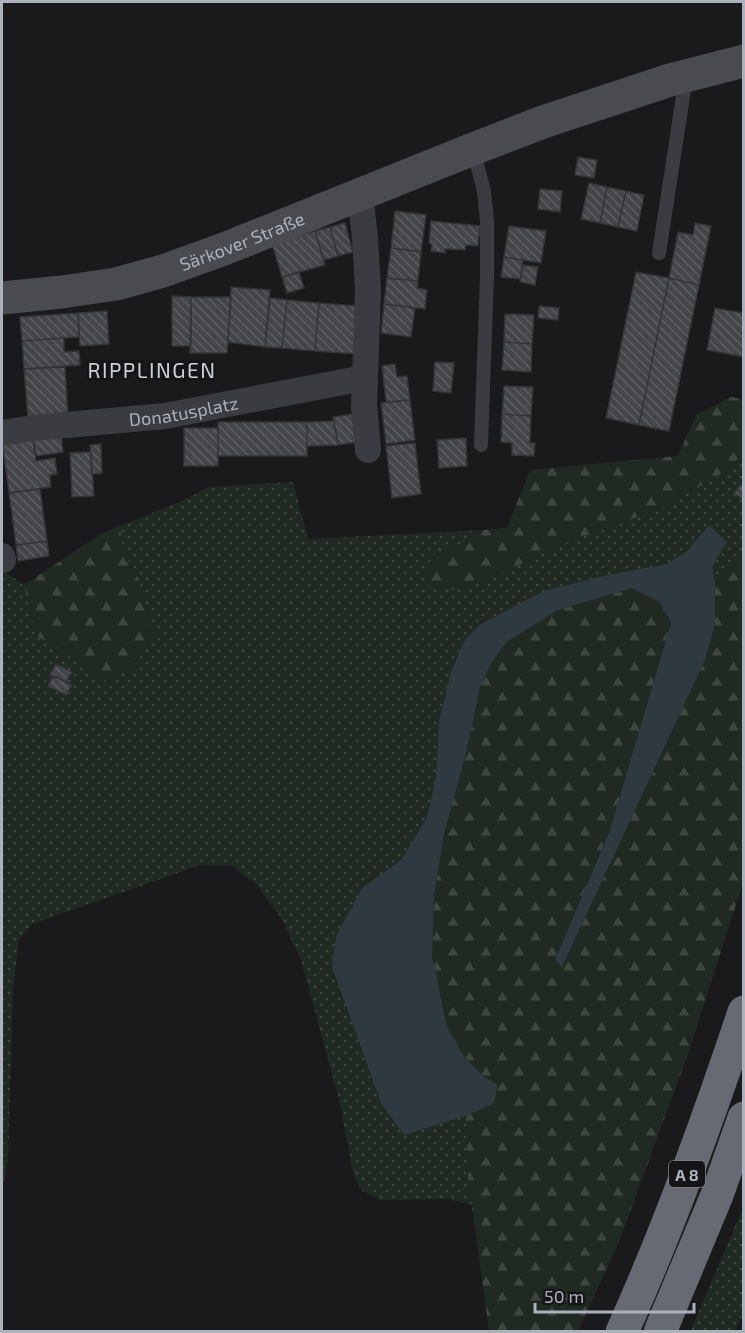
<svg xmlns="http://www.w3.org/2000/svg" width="745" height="1333" font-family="'Exo 2',sans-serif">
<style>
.grass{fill:url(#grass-dots)}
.forest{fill:url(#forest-firs)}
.water{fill:#2f3a40}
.building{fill:url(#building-back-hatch);stroke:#343438;stroke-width:1.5}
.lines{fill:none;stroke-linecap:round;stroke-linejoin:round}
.lane{stroke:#3b3c41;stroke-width:14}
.street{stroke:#3b3c41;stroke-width:26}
.secondary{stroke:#494b51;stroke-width:33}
.highway{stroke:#676a72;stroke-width:33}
.labels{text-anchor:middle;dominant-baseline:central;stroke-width:6;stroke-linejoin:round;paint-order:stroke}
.shield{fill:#151517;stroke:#7f838a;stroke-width:1.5}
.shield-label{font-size:16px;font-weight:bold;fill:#acb2bb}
.street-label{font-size:18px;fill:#acb2bb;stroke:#151517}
.quarter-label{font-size:21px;letter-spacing:1.5px;fill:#cdd1d7;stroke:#151517}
</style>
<defs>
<pattern id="grass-dots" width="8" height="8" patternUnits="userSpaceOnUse" patternTransform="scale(1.5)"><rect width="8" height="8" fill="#212a22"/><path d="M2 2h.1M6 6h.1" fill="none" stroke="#3f4640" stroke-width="1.8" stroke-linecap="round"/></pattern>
<pattern id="forest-firs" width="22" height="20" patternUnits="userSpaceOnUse" patternTransform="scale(1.5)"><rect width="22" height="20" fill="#212a22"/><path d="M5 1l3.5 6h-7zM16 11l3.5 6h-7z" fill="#3f4640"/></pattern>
<pattern id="building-back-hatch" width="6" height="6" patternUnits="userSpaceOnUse" patternTransform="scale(1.5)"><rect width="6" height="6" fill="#444549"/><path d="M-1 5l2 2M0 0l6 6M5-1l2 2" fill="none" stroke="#5c5d61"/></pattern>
</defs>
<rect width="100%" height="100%" fill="#1a1a1c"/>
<path class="grass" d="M743,455V550L735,557L715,582L712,566L709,525L687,551L667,564L612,574L463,643L451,672L439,722L436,777L427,817L401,860L363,887L336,936L332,967L381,1103L404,1134L466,1116L467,1170L472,1205L449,1199L380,1200L361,1190L353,1173L339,1099L301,960L281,918L256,884L232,866L200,865L32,924L19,940L13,987L8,1161L2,1192V570L24,585L36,635L64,652L89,672L139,580L123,551L120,526L182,501L209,487L293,482L308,539L483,530L468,544L440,548L486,581L563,544L661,508L717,477Z
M743,1208V1314L735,1331L690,1332Z"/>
<path class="forest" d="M731,397L743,399V455L717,477L661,508L563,544L486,581L452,590L429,586L423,572L440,547L468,544L483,530L507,528L530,470L678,456L696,415Z
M120,526L123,551L139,580L154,634L131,670L105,681L89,672L64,652L36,635L24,585L104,532Z
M743,550V883L687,1057L619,1242L578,1331H489L467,1170L466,1116L494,1103L484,1077L465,1058L447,1027L432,956L434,896L444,834L480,686L492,662L507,642L556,611L631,588L660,602L671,623L610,830L555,960L562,967L705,660L715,624V582L735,557Z"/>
<path class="water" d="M709,525L727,542L712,566L715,582V624L705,660L562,967L555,960L610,830L671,623L660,602L631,588L556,611L507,642L492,662L480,687L466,753L444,834L434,896L432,956L447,1027L465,1058L484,1077L498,1085L494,1103L466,1116L404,1135L381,1103L332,967L336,936L363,887L401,860L427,817L436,777L439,722L451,672L463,643L479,625L544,591L612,574L667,564L687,551Z"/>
<path class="building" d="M578,157L597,160L594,178L575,175Z
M589,183L607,187L600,223L581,219Z
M607,187L626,191L618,227L600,223Z
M540,189L562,191L560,212L538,209Z
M626,191L644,195L637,231L618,227Z
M395,211L426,215L421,252L391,248Z
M431,221L480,226L478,246L466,245L465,250L445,249V253L431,251L432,244L429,243Z
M345,223L353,252L338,256L330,227Z
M695,223L711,226L699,285L669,278L678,232L693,235Z
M509,226L546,231L541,263L504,257Z
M330,227L338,256L324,260L315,231Z
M315,231L325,265L282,277L272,244Z
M391,248L421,252L418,281L387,278Z
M504,257L523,260L520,279L501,277Z
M523,265L538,267L535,285L520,282Z
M299,272L304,288L287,293L282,277Z
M636,272L669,278L639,425L606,418Z
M387,278L418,281L417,288L427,290L425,309L384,304Z
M669,278L699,285L669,431L639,425Z
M231,287L270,290L265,347L228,342Z
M172,296L191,297V346H172Z
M191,297H231L227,353H190Z
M270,298L287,300L282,348L265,347Z
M287,300L319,303L315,351L282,348Z
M319,303L359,306L356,354L315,351Z
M384,304L415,308L411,337L381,333Z
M539,306L559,308L558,320L538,318Z
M715,308L743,313L744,309V357L707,350Z
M107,311L109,344L80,346L78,313Z
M78,313L79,337L22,341L20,317Z
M505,314L534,315L532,344L504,342Z
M64,338V352L79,351L80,365L24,369L22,341Z
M504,342L532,344L531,372L502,370Z
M435,362L454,363L451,393L433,391Z
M395,364L397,377L407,376L410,400L386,402L382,366Z
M65,367L68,415L28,418L24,369Z
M504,386L533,387L531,416L502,414Z
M410,400L415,440L386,444L381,403Z
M352,414L357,442L338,445L333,417Z
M502,414L531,416L530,443H535L534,456L512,455V443L501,442Z
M334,421L338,445L307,446V422Z
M218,422H307V456H218Z
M184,428H218V466H184Z
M61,433L63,452L36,456L33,437Z
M33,437L36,461L55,458L57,474L50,475L51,487L9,493L2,441Z
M466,438L467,466L439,468L437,440Z
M415,443L421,494L392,498L386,446Z
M101,444L102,473L92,474L90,445Z
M91,452L94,496L72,497L70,453Z
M744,481V500L734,493Z
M40,489L47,541L16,545L9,493Z
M47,541L49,556L18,561L16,545Z
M56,664L72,672L66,682L50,674Z
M53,676L72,685L66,695L48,686Z"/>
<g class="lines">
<path class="lane" d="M473,149L484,191L487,221V275L481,445
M659,253L686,77"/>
<g class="street">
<path d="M360,194L365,238L368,289L364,406L368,450"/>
<path id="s1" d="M2,433L33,428L165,416L364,378"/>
<path d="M2,556L3,560"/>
</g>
<path class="secondary" id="s2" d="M2,298L62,292L116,284L163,271L224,249L473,149L543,122L670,80L744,61"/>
<path class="highway" d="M622,1332C669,1228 708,1120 744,1012
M660,1332L717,1195L744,1118"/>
</g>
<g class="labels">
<rect class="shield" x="669" y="1161" width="36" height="26" rx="4.5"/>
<g class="shield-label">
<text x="687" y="1174">A 8</text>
</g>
<g class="street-label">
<text stroke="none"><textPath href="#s2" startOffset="248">Särkover Straße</textPath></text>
<text stroke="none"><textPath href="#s1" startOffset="183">Donatusplatz</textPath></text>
</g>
<g class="quarter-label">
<text x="152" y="369">RIPPLINGEN</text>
</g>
</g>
<rect width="745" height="1333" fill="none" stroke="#acb2bb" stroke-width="6"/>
<path d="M535 1303v9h159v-9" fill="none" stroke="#acb2bb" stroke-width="3"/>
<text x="544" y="1303" font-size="18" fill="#acb2bb" stroke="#151517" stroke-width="4.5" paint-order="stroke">50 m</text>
</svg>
